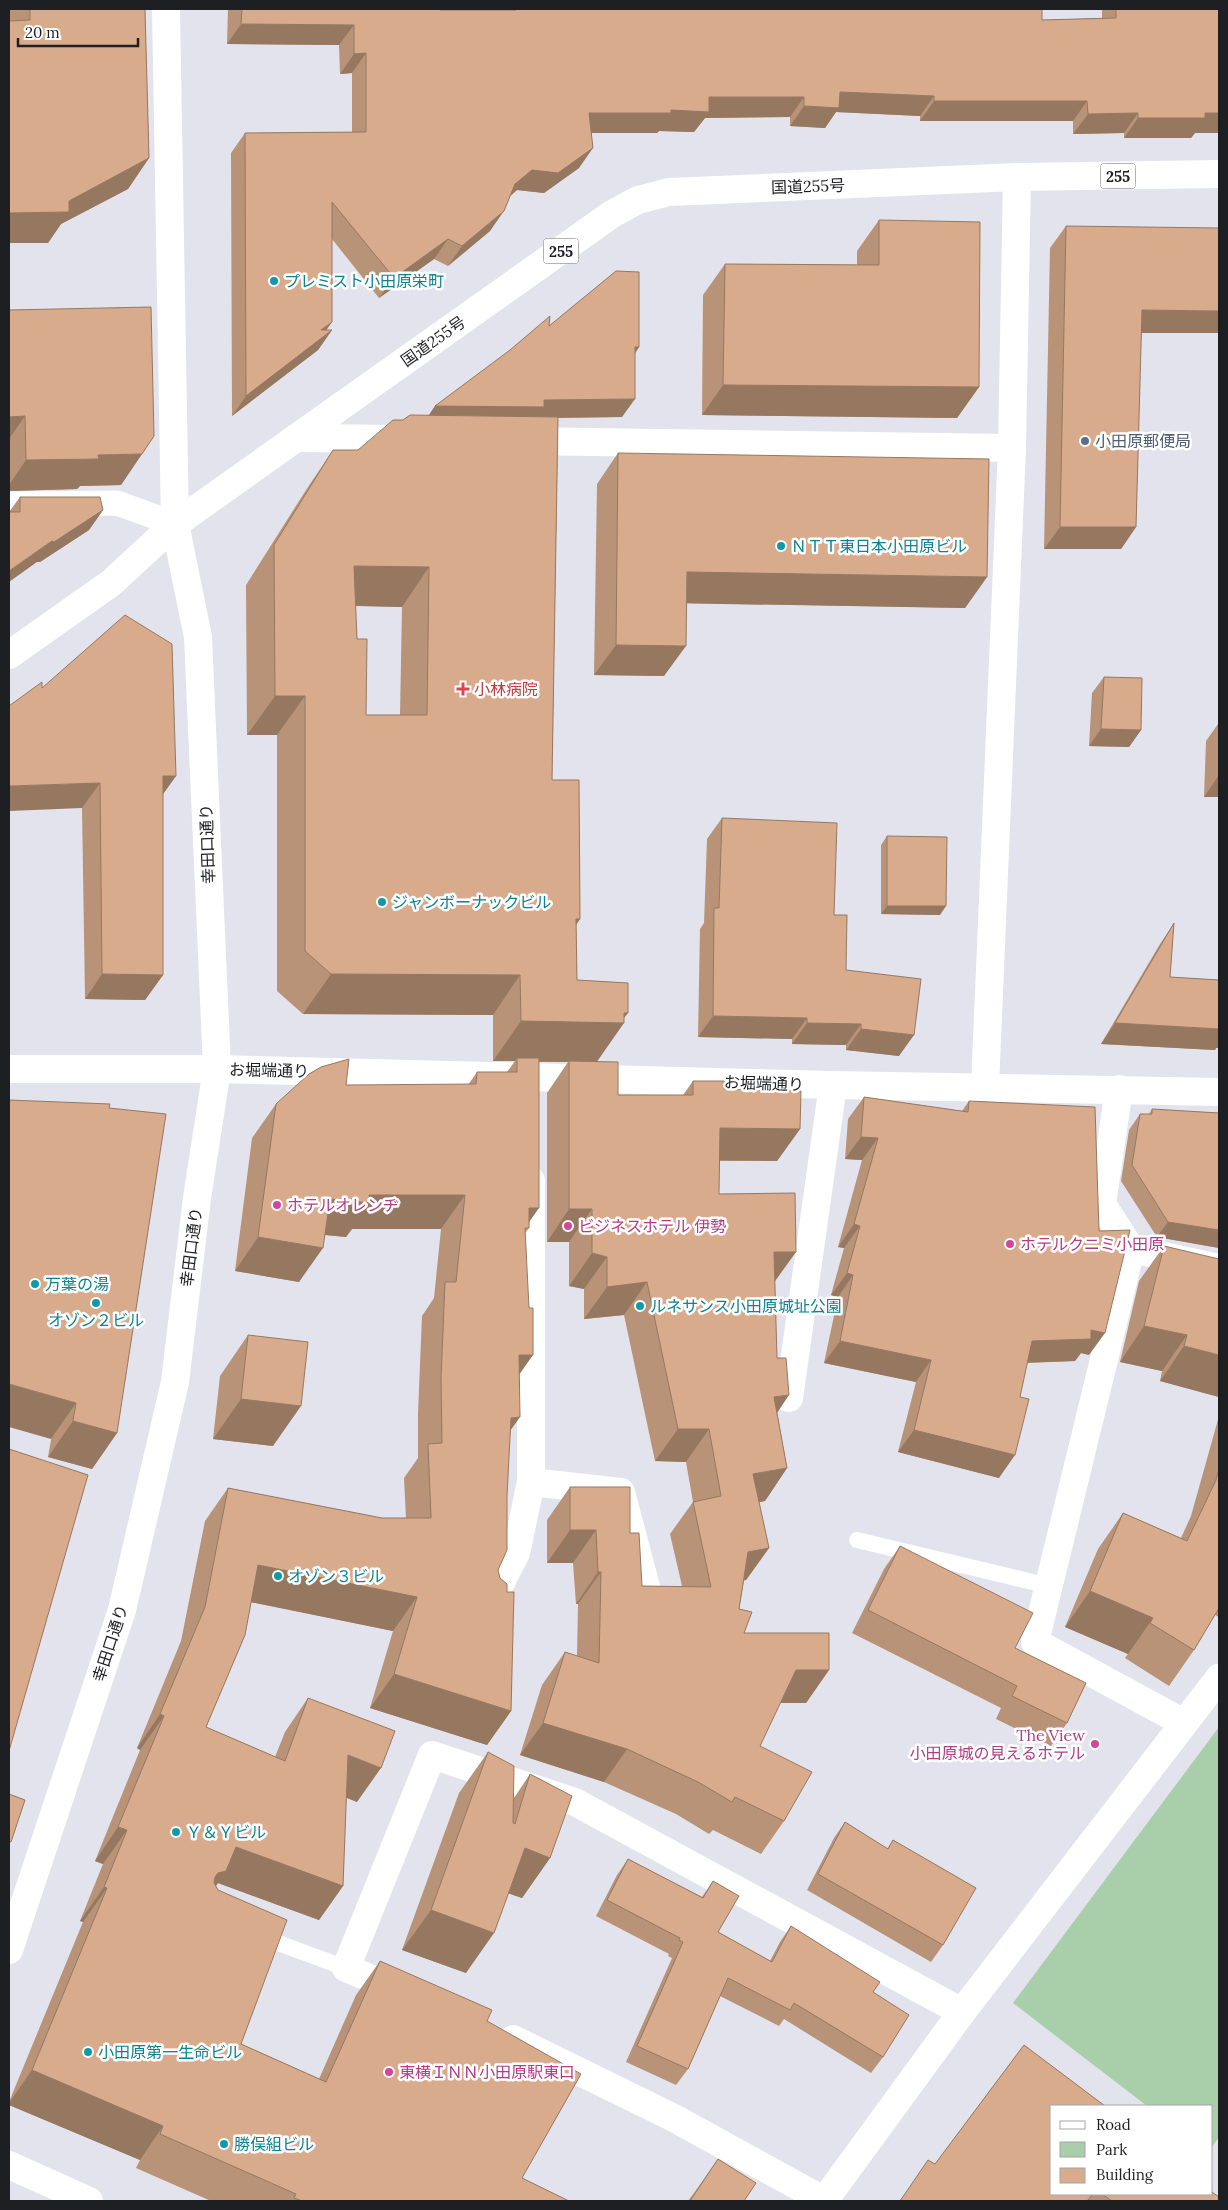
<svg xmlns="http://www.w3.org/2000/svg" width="1228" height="2210" font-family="Lora,'Noto Sans JP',serif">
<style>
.green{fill:#a9ceaa}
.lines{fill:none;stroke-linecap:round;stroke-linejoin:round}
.service{stroke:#fff;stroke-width:16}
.pedestrian{stroke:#fff;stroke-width:25}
.minor{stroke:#fff;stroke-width:28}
.tertiary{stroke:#fff;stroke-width:28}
.trunk{stroke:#fff;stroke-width:28}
.wall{fill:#b99378;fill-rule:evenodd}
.shaded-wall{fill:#967861}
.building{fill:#d7ab8b;stroke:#967861;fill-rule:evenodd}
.culture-dot{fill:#0f9aa8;stroke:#fff;stroke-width:2}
.service-dot{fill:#5c6f8a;stroke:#fff;stroke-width:2}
.health-dot{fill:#e0444e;stroke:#fff;stroke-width:2}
.hotel-dot{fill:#d1479c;stroke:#fff;stroke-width:2}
.labels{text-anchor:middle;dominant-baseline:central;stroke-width:5;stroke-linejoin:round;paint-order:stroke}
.shield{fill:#fff;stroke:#626264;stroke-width:1}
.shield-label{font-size:15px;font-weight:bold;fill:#1e1f22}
.street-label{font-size:16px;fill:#1e1f22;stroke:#fff}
.culture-label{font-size:16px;fill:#0d838f;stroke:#fff;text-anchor:start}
.service-label{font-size:16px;fill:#4e5e75;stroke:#fff;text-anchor:start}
.health-label{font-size:16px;fill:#be3a42;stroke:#fff;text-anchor:start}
.hotel-label{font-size:16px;fill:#b23c85;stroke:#fff;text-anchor:start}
</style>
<rect width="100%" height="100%" fill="#e2e3ec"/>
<path class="green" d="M1219,1727V2137L1212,2147V2106H1147L1013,2003Z"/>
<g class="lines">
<path class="service" d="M857,1540L1049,1586
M259,1936L346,1968"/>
<path class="pedestrian" d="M9,504L117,503L175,524"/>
<path class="minor" d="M296,438L408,439
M521,441L1012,448
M9,1069H217L833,1085L1219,1092
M985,1087L1012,448L1017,177
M1119,1089L1102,1204L1131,1249
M531,1181V1482L621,1492L649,1598
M789,1398L833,1085
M490,1604L516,1553L531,1482
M1184,1723L1035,1642L1131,1249L1219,1268
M402,1992L346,1968L432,1755L575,1802L962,2012
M513,2039L674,2118L825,2201"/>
<path class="tertiary" d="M9,655L111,583L175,524
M9,1950L122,1610L175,1382L197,1198L217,1069L198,637L175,524
M9,2165L89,2201
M824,2201L962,2012L1219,1678"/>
<path class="trunk" d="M166,9L175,524
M175,524L612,214L638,200L669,192L1017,177L1219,174"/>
</g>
<path class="wall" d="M10,9H145L149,158L128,189L61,224L48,243L9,21Z
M228,9H440V10H502V9H1042V20L1102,18V9H1219V133H1195L1191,138H1124V133L1073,134V121H920V116L836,112L825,128L790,126V117L705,118L694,132L659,131L657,133H591L579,168L544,193L517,190L510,196L490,231L448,266L434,259L379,298L332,239L327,330H332L318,350L232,416L231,153L245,133L352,132V73L340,74L339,45L227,44Z
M879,220L979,387L957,418L702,415L703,295L725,264L857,265V251Z
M1066,226L1219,333H1141L1136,527L1121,549H1044L1050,248Z
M9,310L154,436L121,485L80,486L77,489L9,491Z
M549,326L639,347L635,354L622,417L558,418L552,780L580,919L576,925L577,980L624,1018L597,1061L618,1095H683L693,1081L724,1089L800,1129L777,1161H719V1194L775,1282L777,1412L787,1468L765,1501L759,1502L769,1548L746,1580H744L739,1609L744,1633L829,1670L806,1703H780L760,1746L784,1821L761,1854L713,1830L709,1834L676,1814L604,1782L520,1755L542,1685L565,1652L577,1656L578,1604H576L573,1563H547V1520L570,1487L630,1533L642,1586H682L670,1534L693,1502L686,1462L655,1461L624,1315L584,1319V1289L569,1286V1242H547V1093L568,1062H539L529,1228L525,1233L519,1374L510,1431L498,1570L511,1711L487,1745L370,1708L393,1631L251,1602L206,1727L275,1757L285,1732L308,1698L357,1802L346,1797L343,1886L319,1920L218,1883L216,1886L241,2044L319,2079L356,1995L380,1961L487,2021L522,2178L569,2201H211L136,2168L140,2160L9,2105V2102L83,1922L80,1921L103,1864L95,1861L140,1750L137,1748L181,1641L205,1521L228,1488L382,1518H406L404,1478L418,1458V1413L422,1316L434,1298L441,1229H352L346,1237L325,1235L299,1282L235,1271L252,1138L276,1104L346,1085H468L477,1072H507L515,1061H493V1015L303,1014L277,991V735H247L246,585L306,490L333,450H358L403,420L429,415L435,406ZM355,606L402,607L400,715H366L357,639Z
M618,453L987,577L965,608L687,603L664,676L594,675L597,484Z
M20,497L103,510L89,530L40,562H37L9,512Z
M1219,604V797H1204L1206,741L1218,724Z
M1104,677L1141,730L1129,747L1089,746L1092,693Z
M42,688L176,776L163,794V975L145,1000L85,999L82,808Z
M722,818L834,915L846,970L899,1056L846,1050V1045L792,1044V1039L698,1037L700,929L704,923L707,839Z
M887,836L940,915L881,914V845Z
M1174,923L1170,977L1219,980V1048H1216L1215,1050L1101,1044L1160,944Z
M864,1097L962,1111L969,1101L1089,1355L1081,1353L1075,1361L1027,1363L999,1478L898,1452L916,1382L824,1363L838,1297L831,1295L844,1248L838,1247L862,1160L845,1159L848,1119Z
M109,1108L117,1433L92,1469L48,1457Z
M1152,1109L1219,1113V1248L1157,1237L1121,1181L1129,1130L1140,1114H1149Z
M1164,1246L1219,1397L1160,1381L1162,1371L1120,1362L1139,1281Z
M248,1335L273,1446L213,1439L220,1376Z
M1219,1416V1617L1215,1615L1194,1650L1169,1686L1125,1658L1128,1654L1065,1627L1098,1549L1123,1513L1181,1538L1191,1516Z
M900,1546L1015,1648L1067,1723L1051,1746L996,1719L1001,1708L852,1633L884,1569Z
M488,1752L514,1798L530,1774L550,1858L522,1898L508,1893L466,1973L402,1950L459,1793Z
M845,1822L887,1849L893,1840L943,1945L931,1962L807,1890L834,1838Z
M628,1859L702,1897L713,1881L718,1932L770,1961L780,1942L791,1926L873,1992L883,2057L871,2073L784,2019L779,2026L720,1996L688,2069L676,2085L626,2062L672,1958L668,1956L669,1954L596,1916L617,1875Z
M718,2159L744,2201H688L694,2193Z
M935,2164L1052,2194H1212L1219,2201H899Z"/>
<path class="shaded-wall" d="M241,24L354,25L339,45L227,44Z
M366,53L352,73L340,74L354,54Z
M840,92L934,96L920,116L836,112L825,128L790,126L804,106Z
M709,97H804L790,117L705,118L694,132L659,131L657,133H575L589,113L671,110Z
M934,101H1087L1073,121H920Z
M1138,113L1124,133L1073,134L1088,114Z
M1205,113H1219V133H1195L1191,138H1124L1138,118Z
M593,148L579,168L544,193L517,190L501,204L515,184L532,170Z
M149,158L128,189L61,224L48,243H9V213L69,201Z
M504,211L490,231L448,266L462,246Z
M448,239L434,259L379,298L394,278Z
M1142,310L1219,311V333H1126Z
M332,322L320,339L332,330L318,350L232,416L246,396L321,330Z
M635,347H639L626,365Z
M723,385L979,387L957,418L702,415Z
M635,399L622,417L536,418L423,424L435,406L544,400Z
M25,416L9,439V417Z
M142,454L121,485L80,486L77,489L9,491V485L26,460L98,455Z
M103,510L89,530L40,562H37L9,582V571L52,541Z
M1060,527H1136L1121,549H1044Z
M354,566L429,567L402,607L326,605Z
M687,572L987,577L965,608L666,603Z
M616,645L686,646L664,676L594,675Z
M275,696H305L277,735H247Z
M1101,729L1141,730L1129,747L1089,746Z
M1219,775V797H1204Z
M163,776H176L158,801Z
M100,783L82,808L9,811L10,786Z
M887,906H946L940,915L881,914Z
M576,919H580L552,959Z
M102,974L163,975L145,1000L85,999Z
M331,974L520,975L493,1015L303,1014Z
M624,1013H628L620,1023H624L596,1063L569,1061L568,1062L517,1061V1058L515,1061H493L521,1021Z
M713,1016L807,1018L792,1039L698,1037Z
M807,1023L861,1024L846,1045L792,1044Z
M1115,1023L1219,1029V1048H1216L1215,1050L1101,1044Z
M861,1029L914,1035L899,1056L846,1050Z
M720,1128L800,1129L777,1161L697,1160Z
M861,1137L878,1138L862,1160L845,1159Z
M369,1195H465L441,1229H352L346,1237L306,1233L330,1199Z
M529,1208H539L515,1242Z
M569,1209H592L569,1242H547Z
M1168,1222L1219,1230V1248L1157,1237Z
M854,1224L860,1226L844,1248L838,1247Z
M258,1237L323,1248L299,1282L235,1271Z
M774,1252H796L773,1284Z
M592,1253L607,1257L584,1289L569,1286Z
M847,1273L853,1275L838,1297L831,1295Z
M647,1282L624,1315L584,1319L607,1287Z
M1144,1326L1187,1335L1162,1371L1120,1362Z
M1091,1330L1105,1333L1089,1355L1081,1353L1075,1361L1016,1363L1032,1341Z
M840,1341L931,1360L916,1382L824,1363Z
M1184,1346L1219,1355V1397L1160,1381Z
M519,1355H533L509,1389Z
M9,1384L76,1403L51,1439L9,1427Z
M789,1395L767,1428L774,1397Z
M241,1399L301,1406L273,1446L213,1439Z
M520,1417L496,1451L511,1418Z
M73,1421L117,1433L92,1469L48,1457Z
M678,1429H709L686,1462L655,1461Z
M914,1430L1015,1455L999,1478L898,1452Z
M787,1468L765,1501L730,1507L753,1474Z
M570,1530H596L573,1563H547Z
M769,1548L746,1580L725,1585L748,1552Z
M258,1565L417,1597L393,1631L235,1599Z
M598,1572H601L578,1604H576Z
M1090,1591L1153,1618L1128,1654L1065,1627Z
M796,1670H829L806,1703H773Z
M394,1674L511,1711L487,1745L370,1708Z
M160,1714L164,1716L140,1750L137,1748Z
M543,1723L627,1749L604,1782L520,1755Z
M348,1755L381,1768L357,1802L324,1789Z
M118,1827L127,1830L103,1864L95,1861Z
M236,1847L343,1886L319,1920L218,1883L202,1905L194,1907Z
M525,1848L550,1858L522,1898L496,1889Z
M104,1887L107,1888L83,1922L80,1921Z
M431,1910L494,1933L466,1973L402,1950Z
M32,2070L163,2126L140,2160L9,2105V2103Z"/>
<path class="building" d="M30,9H145L149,158L69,201V212L9,213V21L30,20Z
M242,9H440V10H516V9H1042V20L1116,18V9H1219V113H1205V118H1138V113L1088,114L1087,101H934V96L840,92L839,108L804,106V97H709V112L671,110V113H589L593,148L558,173L532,170L515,184L504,211L462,246L448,239L394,278L332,202V322L321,330H332L246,396L245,133L366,132V53L354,54V25L241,24Z
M879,220L980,222L979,387L723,385L725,264L879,265Z
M1066,226L1219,228V311L1142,310L1136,527H1060Z
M616,271L639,272V347H635V399L544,400V407L435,406L510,350L550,316L549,326Z
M151,307L154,436L142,454L98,455L99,459L26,460L25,416L9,417V310Z
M410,415L558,417L552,780H579L580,919H576L577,980L628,983V1013H624V1023L521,1021L520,975L331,974L305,951V696H275L274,545L333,450H358L393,420H403ZM354,566L429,567L427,715H366L367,639H357Z
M618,453L989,459L987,577L687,572L686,646L616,645Z
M20,497H100L103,510L54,542L52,541L9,571V512H20Z
M125,615L172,644L176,776H163V975L102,974L100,783L10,786L9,804V706L42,682V688Z
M1104,677L1142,678L1141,730L1101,729Z
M722,818L837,823L834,915H847L846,970L921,979L914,1035L861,1029V1024L807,1023V1018L713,1016L714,908H719Z
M887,836L947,837L946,906H887Z
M1174,923L1170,977L1219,980V1029L1115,1023Z
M517,1058H539V1208H529V1228H525L529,1308H533V1355H519L520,1417L511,1418L507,1496V1550L498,1570L500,1578L507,1584V1592H514L511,1711L394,1674L417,1597L258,1565L245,1635L206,1727L285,1761L308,1698L395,1731L381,1768L348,1755L343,1886L236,1847L226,1871L218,1873L215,1877L214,1883L218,1890L287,1920L241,2044L326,2082L380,1961L492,2010L487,2021L581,2074L522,2178L569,2201H302L294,2198L296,2194L160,2134L163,2126L32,2070L107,1888L104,1887L127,1830L118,1827L164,1716L160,1714L205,1607L228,1488L382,1518H431L428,1444L442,1443L441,1379L445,1282H456L465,1195H369L370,1203L330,1199L323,1248L258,1237L276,1104L309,1074L321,1067L349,1059L346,1085L476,1084L477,1072H517Z
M569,1061L618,1062V1095H693V1081H725L724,1089L801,1091L800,1129L720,1128L719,1194L795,1193L796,1252H774L777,1358H786L789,1395L774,1397L787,1468L753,1474L769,1548L748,1552L739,1609L752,1612L744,1633H829V1670H796L760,1746L812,1772L784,1821L735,1797L732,1802L698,1782L627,1749L543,1723L565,1652L599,1663L601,1572H598L596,1530H570V1487H630V1533H639L642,1586L711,1587L693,1502L721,1496L709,1429H678L647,1282L607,1287V1257L592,1253V1209H569Z
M864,1097L968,1112L969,1101L1095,1107L1099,1231L1130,1230L1105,1333L1091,1330V1339L1032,1341L1020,1397L1029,1399L1015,1455L914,1430L931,1360L840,1341L853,1275L847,1273L860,1226L854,1224L878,1138L861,1137Z
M9,1100L110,1104L109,1108L166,1114L117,1433L73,1421L76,1403L9,1384Z
M1152,1109L1219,1113V1230L1168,1222L1132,1165L1140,1114H1152Z
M1164,1246L1219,1259V1355L1184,1346L1187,1335L1144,1326Z
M248,1335L308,1342L301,1406L241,1399Z
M9,1449L88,1475L9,1751Z
M1219,1469V1608L1194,1650L1150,1623L1153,1618L1090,1591L1123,1513L1187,1541L1216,1480Z
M900,1546L1033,1613L1015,1648L1086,1683L1067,1723L1012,1696L1017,1686L868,1610Z
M488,1752L514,1766L513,1823L515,1824L530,1774L572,1796L550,1858L525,1848L494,1933L431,1910Z
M9,1794L25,1800L11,1842L9,1841Z
M845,1822L888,1849L893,1840L976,1888L943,1945L818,1874Z
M628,1859L703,1898L713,1881L739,1896L718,1932L772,1962L791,1926L880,1982L873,1992L909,2015L883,2057L794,2003L790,2010L728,1978L688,2069L637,2046L683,1942L679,1940L680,1938L607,1900Z
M1024,2045L1105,2106H1052V2194H1093L1087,2201H900L928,2160L935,2164Z
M718,2159L756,2183L744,2201H690Z
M1212,2192L1219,2197V2201H1112L1102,2194H1212Z"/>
<g class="culture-dot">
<circle cx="274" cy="281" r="5"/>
<circle cx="781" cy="546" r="5"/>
<circle cx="382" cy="902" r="5"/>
<circle cx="35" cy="1284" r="5"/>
<circle cx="96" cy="1303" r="5"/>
<circle cx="640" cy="1306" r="5"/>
<circle cx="278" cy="1576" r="5"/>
<circle cx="176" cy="1832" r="5"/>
<circle cx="88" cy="2052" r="5"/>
<circle cx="224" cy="2144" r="5"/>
</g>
<circle class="service-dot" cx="1085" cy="441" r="5"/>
<path class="health-dot" d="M460.5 681.5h5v5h5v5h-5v5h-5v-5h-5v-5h5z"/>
<g class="hotel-dot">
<circle cx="277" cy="1205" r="5"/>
<circle cx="568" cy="1226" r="5"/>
<circle cx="1010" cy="1244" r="5"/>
<circle cx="1095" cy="1744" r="5"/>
<circle cx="389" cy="2072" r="5"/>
</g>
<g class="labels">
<g class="shield">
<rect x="1100.5" y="163.5" width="35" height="25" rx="4"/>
<rect x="543.5" y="238.5" width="35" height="25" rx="4"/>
</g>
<g class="shield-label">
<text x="1118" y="176">255</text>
<text x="561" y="251">255</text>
</g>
<g class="street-label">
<text transform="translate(808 186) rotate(-2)">国道255号</text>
<text transform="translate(433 341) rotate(-35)">国道255号</text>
<text transform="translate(207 844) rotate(-92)">幸田口通り</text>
<text transform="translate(269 1070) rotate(1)">お堀端通り</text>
<text transform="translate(764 1083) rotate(2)">お堀端通り</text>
<text transform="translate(191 1247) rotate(-83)">幸田口通り</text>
<text transform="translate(110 1643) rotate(-72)">幸田口通り</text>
</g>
<g class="culture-label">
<text x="284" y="281">プレミスト小田原栄町</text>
<text x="791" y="546">ＮＴＴ東日本小田原ビル</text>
<text x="392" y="902">ジャンボーナックビル</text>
<text x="45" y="1284">万葉の湯</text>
<text x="650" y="1306">ルネサンス小田原城址公園</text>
<text x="96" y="1320" text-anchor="middle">オゾン２ビル</text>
<text x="288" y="1576">オゾン３ビル</text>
<text x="186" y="1832">Ｙ＆Ｙビル</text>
<text x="98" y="2052">小田原第一生命ビル</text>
<text x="234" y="2144">勝俣組ビル</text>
</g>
<g class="service-label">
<text x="1095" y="441">小田原郵便局</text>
</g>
<g class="health-label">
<text x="474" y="689">小林病院</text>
</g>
<g class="hotel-label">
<text x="287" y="1205">ホテルオレンヂ</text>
<text x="578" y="1226">ビジネスホテル 伊勢</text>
<text x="1020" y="1244">ホテルクニミ小田原</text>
<text x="1085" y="1735" text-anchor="end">The View<tspan x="1085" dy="18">小田原城の見えるホテル</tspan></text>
<text x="399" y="2072">東横ＩＮＮ小田原駅東口</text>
</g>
</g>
<rect width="1228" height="2210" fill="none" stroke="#1e1f22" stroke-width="20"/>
<rect x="1050" y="2105" width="162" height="90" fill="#ffffff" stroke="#a5a5a7"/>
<rect x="1060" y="2121" width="25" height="8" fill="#ffffff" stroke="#a5a5a7"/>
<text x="1096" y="2130" font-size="15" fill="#1e1f22">Road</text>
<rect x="1060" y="2142" width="25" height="15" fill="#a9ceaa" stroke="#a5a5a7"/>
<text x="1096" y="2155" font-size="15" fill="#1e1f22">Park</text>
<rect x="1060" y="2168" width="25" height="15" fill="#d7ab8b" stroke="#a5a5a7"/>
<text x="1096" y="2180" font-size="15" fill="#1e1f22">Building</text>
<path d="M18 38v8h120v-8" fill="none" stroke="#1e1f22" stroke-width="2.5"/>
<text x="25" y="38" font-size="15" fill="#1e1f22" stroke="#ffffff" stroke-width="4" paint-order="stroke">20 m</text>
</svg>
